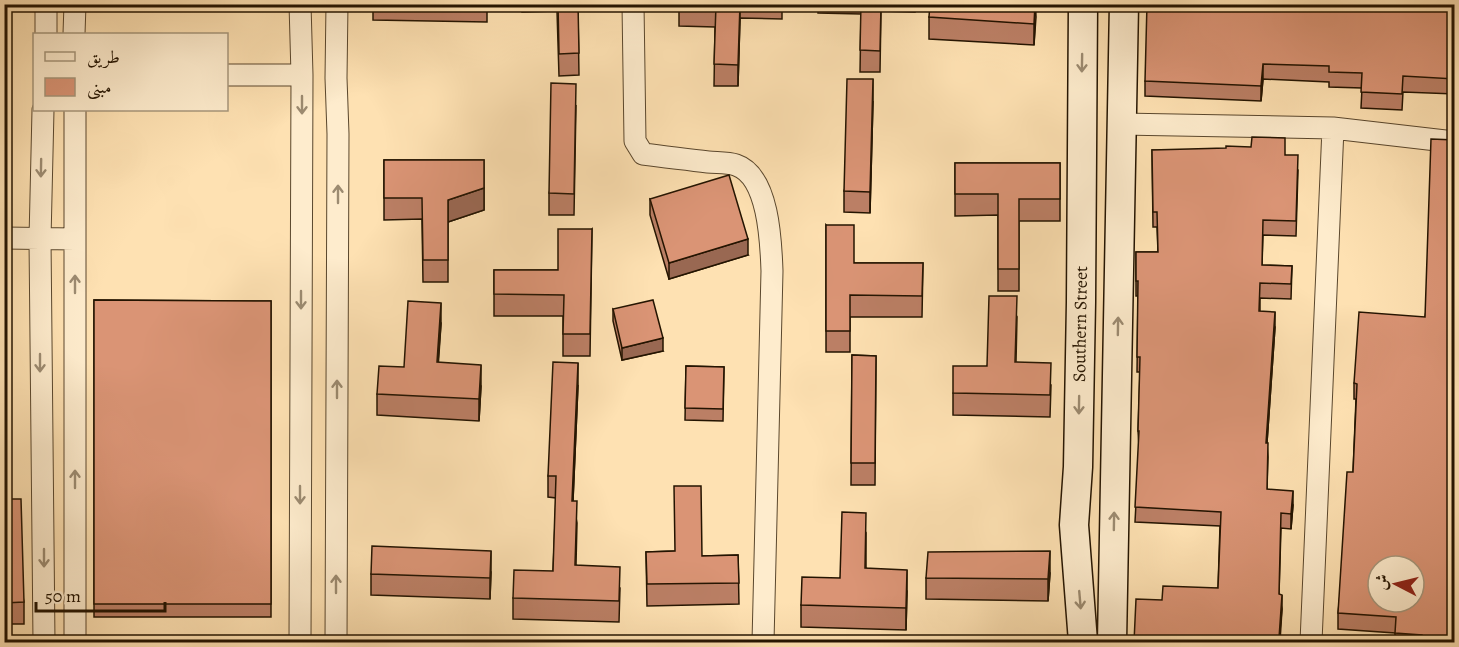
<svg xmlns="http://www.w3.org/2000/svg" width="1459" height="647" font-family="Alegreya,Amiri,serif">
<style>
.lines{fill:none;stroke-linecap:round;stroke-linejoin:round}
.minor-casing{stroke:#5a472d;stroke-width:23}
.secondary-casing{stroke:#241401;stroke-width:31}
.minor{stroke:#feeccd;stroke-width:21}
.secondary{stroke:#feeccd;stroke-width:28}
.wall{fill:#bb7f65;stroke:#241401;stroke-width:1.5}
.shaded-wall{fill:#996852;stroke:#241401;stroke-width:1.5}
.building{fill:#da9475;stroke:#241401;stroke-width:1.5;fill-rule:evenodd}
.oneway{stroke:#9c8b71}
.labels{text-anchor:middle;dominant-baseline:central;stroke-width:5;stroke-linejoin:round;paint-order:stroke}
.street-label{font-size:18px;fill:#241401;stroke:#feeccd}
</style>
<rect width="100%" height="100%" fill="#fee1b2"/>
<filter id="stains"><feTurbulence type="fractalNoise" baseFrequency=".00333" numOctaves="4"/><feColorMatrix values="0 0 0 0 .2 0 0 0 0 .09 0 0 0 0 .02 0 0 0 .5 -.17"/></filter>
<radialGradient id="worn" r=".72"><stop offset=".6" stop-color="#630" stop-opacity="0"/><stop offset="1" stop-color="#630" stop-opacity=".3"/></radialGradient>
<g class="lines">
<g class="minor-casing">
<path id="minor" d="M633,4L635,141L643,154C664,157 686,159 708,162C716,163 727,162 736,165C769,176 771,243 772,271L763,642
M46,34V4
M74,34L75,4
M226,75H302
M43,110L40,239L44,642
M1121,124L1333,128L1454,142
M4,238L75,239
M75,642V110
M300,642L302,75L300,4
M336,642L338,134L336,78L337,4
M1311,642L1333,128"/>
</g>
<g class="secondary-casing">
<path id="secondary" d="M1083,4L1081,302L1078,467L1074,525L1083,642
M1112,642L1124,4"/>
</g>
<use href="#minor" class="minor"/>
<use href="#secondary" class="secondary"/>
</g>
<path class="wall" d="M373,4H487V22L373,20Z
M521,4H621L620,10L578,11L579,75L559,76L557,11L522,12Z
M679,4H782V19L740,18L738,86H714L715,27L679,26Z
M818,4H915V12L881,11L880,72H860L861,14L818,13Z
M1036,4L1034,45L929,39V17Z
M1455,4V94L1403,92L1402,110L1361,108L1362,88L1329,87V82L1263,79L1261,101L1145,96V81Z
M873,101L870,213L844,212V191Z
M576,105L574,215H549V193Z
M1455,140V642H1395V633L1338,629V613L1353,472L1356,399H1354V383L1425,317Z
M1152,150L1285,155L1298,170L1296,236L1263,235L1262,265L1292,266L1291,299L1260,298V311L1275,327L1267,443L1268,457L1267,489L1293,505L1291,529L1281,528L1279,594L1282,609L1280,642H1134L1162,600L1218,588L1220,526L1135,522L1139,446L1138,431L1140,372H1137L1138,296H1136V252H1158L1157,227H1153Z
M384,160H484V210L448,222V282H423L422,219L384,220Z
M955,163H1060V221H1019V291H998V215L955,216Z
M650,199L748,255L669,279L650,215Z
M826,225L854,263H923L922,317H850V352H826Z
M592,229L590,356H563V316H494V270H558Z
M94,300L271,301V617H94Z
M613,309L663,351L622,360L613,321Z
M1017,318L1016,362L1051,385L1050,417L953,415V393L987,366Z
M441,324L438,362L481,386L479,421L377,415V394L404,367Z
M852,355L876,356L875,485H851Z
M686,366L724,367L723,421L685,420Z
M578,385L573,501L577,523L576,565L620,588L619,622L513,619V598L553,571L556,498L548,497V476Z
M4,499L24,602V624H4Z
M866,534V568L907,591L906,630L801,627V605L840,578Z
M674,551L702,556L738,555L739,604L647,606L646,552Z
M491,572L490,599L371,595V574Z
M1050,573L1048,601L926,599V578Z"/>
<path class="shaded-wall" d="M740,4V18L738,86V65Z
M1035,4L1036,17L1034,45V24Z
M1263,64V79L1261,101V86Z
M873,79V101L870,213V192Z
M484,188V210L448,222V200Z
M748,239V255L669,279V263Z
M441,303V324L437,384V362Z
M1275,312V327L1266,457V443Z
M663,338V351L622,360V348Z
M578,363V385L572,523V501Z
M481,365V386L479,421V399Z
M1293,491V505L1291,529V514Z
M491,551V572L490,599V578Z
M1050,551V573L1048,601V579Z
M907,570V591L906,630V608Z
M1282,595V609L1279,642Z"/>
<path class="building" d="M558,4H578L579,53L559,54Z
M696,4H740L738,65L714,64L716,5Z
M861,4H881L880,51L860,50Z
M930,4H1035L1034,24L929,17Z
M1147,4H1455V79L1403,76L1402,94L1361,92L1362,73L1329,72V66L1263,64L1261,86L1145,81Z
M847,79H873L870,192L844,191Z
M551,83L576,84L574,194L549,193Z
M1252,137L1285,138V155H1298L1296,221L1263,220L1262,265L1292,266L1291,284L1260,283L1259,311L1275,312L1266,443H1268L1267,489L1293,491L1291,514L1281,513L1279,594L1282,595L1279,638L1269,637L1268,642H1134L1136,599L1162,600L1163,586L1218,588L1221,512L1135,507L1139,431H1138L1140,357H1137L1138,281H1136V252H1158L1157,212H1153L1152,150L1226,148V146L1251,147Z
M1431,139L1455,140V636L1423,639L1422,635L1395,633L1396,617L1338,613L1347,472H1353L1357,384L1354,383L1359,312L1425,317ZM1378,566H1414V602H1378Z
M384,160H484V188L448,200V260H423L422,198H384Z
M955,163H1060V199H1019V269H998V194H955Z
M729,175L748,239L669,263L650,199Z
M826,225H854V263H923L922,296L850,295V331H826Z
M558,229H592L590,334H563L564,295L494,294V270H558Z
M989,296H1017L1015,362L1051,363L1050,395L953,393V366H987Z
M94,300L271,301V604H94Z
M653,300L663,338L622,348L613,309Z
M408,301L441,303L437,362L481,365L479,399L377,394L379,366L404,367Z
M852,355L876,356L875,463H851Z
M553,362L578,363L572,501H577L575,565L620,567L619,601L513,598L514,570L553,571L556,476H548Z
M686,366L724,367L723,409L685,408Z
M674,486H701L702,556L738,555L739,583L647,584L646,552L675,551Z
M4,499H21L24,602L4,603Z
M842,512L866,513L865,568L907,570L906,608L801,605L802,577L840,578Z
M372,546L491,551L490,578L371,574Z
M1050,551L1048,579L926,578L928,552Z"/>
<defs><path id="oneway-shaft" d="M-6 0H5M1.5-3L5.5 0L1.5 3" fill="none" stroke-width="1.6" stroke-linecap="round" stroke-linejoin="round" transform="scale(1.5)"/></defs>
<g class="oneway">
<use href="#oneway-shaft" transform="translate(1082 63) rotate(91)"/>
<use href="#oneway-shaft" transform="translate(302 105) rotate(90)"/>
<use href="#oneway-shaft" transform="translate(41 168) rotate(91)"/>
<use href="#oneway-shaft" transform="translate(338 194) rotate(-90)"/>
<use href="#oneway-shaft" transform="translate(75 284) rotate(-90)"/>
<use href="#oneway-shaft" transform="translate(301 300) rotate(90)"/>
<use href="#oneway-shaft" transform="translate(1118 326) rotate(-89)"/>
<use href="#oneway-shaft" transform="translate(40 363) rotate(90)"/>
<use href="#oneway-shaft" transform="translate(337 389) rotate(-90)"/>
<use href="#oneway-shaft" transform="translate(1079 405) rotate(91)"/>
<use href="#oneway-shaft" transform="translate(75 479) rotate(-90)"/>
<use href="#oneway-shaft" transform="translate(300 495) rotate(90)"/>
<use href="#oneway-shaft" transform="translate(1114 521) rotate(-89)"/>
<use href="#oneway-shaft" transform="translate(44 558) rotate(90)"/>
<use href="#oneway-shaft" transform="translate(336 584) rotate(-90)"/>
<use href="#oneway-shaft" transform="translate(1080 600) rotate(85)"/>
</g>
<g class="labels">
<g class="street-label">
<text transform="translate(1080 324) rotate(-89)">Southern Street</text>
</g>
</g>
<rect width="1459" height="647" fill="none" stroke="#fee1b2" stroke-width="24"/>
<rect x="6" y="6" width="1447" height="635" fill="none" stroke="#241401" stroke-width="3"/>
<rect x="12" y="12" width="1435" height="623" fill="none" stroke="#241401" stroke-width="1.5"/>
<rect x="33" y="33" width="195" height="78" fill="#feeccd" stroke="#a7967b" stroke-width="1.5"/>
<rect x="45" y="52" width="30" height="9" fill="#feeccd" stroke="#a7967b" stroke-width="1.5"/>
<text x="87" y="63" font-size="18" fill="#241401">طريق</text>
<rect x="45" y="78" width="30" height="18" fill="#da9475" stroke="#a7967b" stroke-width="1.5"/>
<text x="87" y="93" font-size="18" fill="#241401">مبنى</text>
<g transform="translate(1396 584) rotate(277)"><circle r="28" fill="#feeccd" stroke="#a7967b" stroke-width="1.5"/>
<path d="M0-4.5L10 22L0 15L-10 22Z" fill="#8f2418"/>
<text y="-9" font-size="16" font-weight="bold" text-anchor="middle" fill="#241401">ش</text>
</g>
<path d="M36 602v9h129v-9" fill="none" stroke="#241401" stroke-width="3"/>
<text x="45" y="602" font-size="18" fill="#241401" stroke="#feeccd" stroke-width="4.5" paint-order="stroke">50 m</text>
<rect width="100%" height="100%" filter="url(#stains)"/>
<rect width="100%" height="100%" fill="url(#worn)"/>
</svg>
